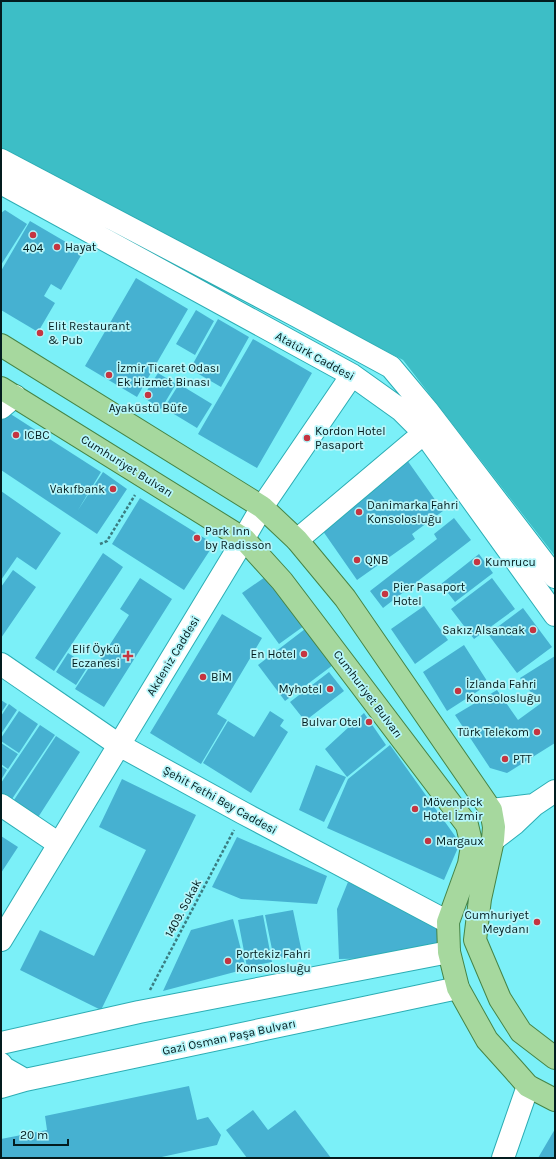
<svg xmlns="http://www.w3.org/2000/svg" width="556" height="1159" font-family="Karla,sans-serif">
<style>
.water{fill:#3dbec6}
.building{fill:#46b1d1}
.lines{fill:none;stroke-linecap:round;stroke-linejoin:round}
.minor-casing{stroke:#2cadb4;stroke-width:24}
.major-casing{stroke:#468547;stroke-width:24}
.path{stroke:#3a7d82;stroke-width:2.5;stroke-dasharray:3 2;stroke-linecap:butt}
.minor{stroke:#fff;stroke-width:22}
.major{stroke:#a6d89e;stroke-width:22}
.poi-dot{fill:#c53541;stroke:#b6f6fa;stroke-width:1.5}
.labels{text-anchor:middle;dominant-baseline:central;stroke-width:3.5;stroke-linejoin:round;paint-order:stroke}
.poi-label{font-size:12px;fill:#031c1e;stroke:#b6f6fa;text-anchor:start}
.street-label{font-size:12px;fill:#031c1e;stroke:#b6f6fa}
</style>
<rect width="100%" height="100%" fill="#7bf0f8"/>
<path class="water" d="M1,1H555V556L403,360L144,225L1,148Z"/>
<path class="building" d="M5,210L27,224L1,265V213Z
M30,221L83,252L61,290L51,284L44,296L55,303L38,332L1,310V271Z
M136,278L188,309L137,397L85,366Z
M196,310L214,321L195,355L176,344Z
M218,319L249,337L221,387L190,369Z
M253,339L312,373L257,468L198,434Z
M158,373L176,384L161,409L143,397Z
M179,384L212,404L197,428L164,408Z
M9,413L101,472L78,510L103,472L127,489L97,534L1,470V421Z
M407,460L443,511L412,534L415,539L357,580L318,524Z
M1,491L61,533L36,570L17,557L1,580Z
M140,498L214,544L184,590L112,544Z
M454,518L471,540L383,608L370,591L437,539L434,534Z
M103,553L123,567L54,671L35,658Z
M479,554L493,573L455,602L441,584Z
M13,570L36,587L1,638V587Z
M268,575L304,626L279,644L242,593Z
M140,578L172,599L104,707L75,689L94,660L98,663L129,615L120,609Z
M492,578L515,609L474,639L451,609Z
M424,606L448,640L415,664L391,629Z
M523,608L552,647L517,673L488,634Z
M222,614L262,638L217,714L227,720L201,764L150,733Z
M305,629L333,665L285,701L258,665Z
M464,645L489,684L447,711L423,672Z
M68,653L88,666L76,685L56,672Z
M555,656V743L507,773L490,768L455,715L497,690L518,720L540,704L520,678Z
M329,672L344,691L305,721L290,702Z
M1,700L7,704L1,713Z
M9,704L17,710L1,734V716Z
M19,711L38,724L19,753L1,741V738Z
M270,711L284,720L280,726L288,732L251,793L203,763L228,721L254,737Z
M364,713L386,745L347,777L325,749Z
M40,725L55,735L10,802L1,796V783Z
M56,736L80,752L37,819L12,803Z
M1,743L18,754L8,769L1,764Z
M390,745L460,843L444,880L327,828L348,779Z
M316,765L346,777L324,822L299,810Z
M1,766L7,770L1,780Z
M122,779L196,815L101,1010L20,970L40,930L94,956L146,850L99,827Z
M1,836L18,847L1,873Z
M237,837L327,876L317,904L241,899L212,887Z
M348,882L440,929L437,948L393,958L339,959L337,909Z
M293,910L302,953L274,959L265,915Z
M263,915L272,962L247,967L238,920Z
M233,919L246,969L163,991L191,930Z
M189,1086L197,1120L208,1117L221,1135L217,1145L157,1158H1V1139L47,1130L45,1116Z
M253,1110L268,1130L295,1110L331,1158H247L226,1130Z
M555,1129V1158H538Z"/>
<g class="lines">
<g class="minor-casing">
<path id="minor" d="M1,160L295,315L391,367L427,410L555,577
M1,183L352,375L401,410L424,433L555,615
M1,408L15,396
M297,540L424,433
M1,664L119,745L243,813L448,922
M1,805L59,844
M491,810L534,805L555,791
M493,840L514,824L534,805
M1,940L236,552L262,507L352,375
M1,1043L139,1012L449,952
M1,1064L4,1068L25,1080
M1,1087L25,1080L458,988
M503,1158L528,1086"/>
</g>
<g class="major-casing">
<path id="major" d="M1,345L262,507L297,540L345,598L491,810L494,827L493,840L480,899L475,940L500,999L521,1032L555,1058
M1,388L244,539L282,581L467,825L472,846L469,864L448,922L449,952L458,988L487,1040L514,1070L528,1086L555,1100"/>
</g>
<path class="path" d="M100,544L107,541L135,495
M150,990L234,830"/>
<use href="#minor" class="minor"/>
<use href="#major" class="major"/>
</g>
<g class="poi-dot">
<circle cx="33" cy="235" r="4"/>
<circle cx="57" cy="247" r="4"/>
<circle cx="40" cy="333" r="4"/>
<circle cx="109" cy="375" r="4"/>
<circle cx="148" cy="395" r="4"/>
<circle cx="16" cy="435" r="4"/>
<circle cx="307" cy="438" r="4"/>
<circle cx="113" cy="489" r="4"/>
<circle cx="359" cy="512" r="4"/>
<circle cx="197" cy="538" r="4"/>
<circle cx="357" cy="560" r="4"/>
<circle cx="477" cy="562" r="4"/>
<circle cx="385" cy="594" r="4"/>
<circle cx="533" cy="630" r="4"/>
<circle cx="304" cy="654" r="4"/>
<path d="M126 650h4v4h4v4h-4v4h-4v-4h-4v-4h4z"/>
<circle cx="203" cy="677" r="4"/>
<circle cx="330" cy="689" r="4"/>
<circle cx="458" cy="691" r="4"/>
<circle cx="369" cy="722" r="4"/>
<circle cx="537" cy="732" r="4"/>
<circle cx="505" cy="759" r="4"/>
<circle cx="415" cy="809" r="4"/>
<circle cx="428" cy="841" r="4"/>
<circle cx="537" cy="922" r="4"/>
<circle cx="228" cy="961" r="4"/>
</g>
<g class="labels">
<g class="poi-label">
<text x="65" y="247">Hayat</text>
<text x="33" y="248" text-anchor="middle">404</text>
<text x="48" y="326">Elit Restaurant<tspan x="48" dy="14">&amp; Pub</tspan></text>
<text x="117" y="368">İzmir Ticaret Odası<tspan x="117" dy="14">Ek Hizmet Binası</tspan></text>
<text x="148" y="408" text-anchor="middle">Ayaküstü Büfe</text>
<text x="315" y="431">Kordon Hotel<tspan x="315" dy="14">Pasaport</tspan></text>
<text x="24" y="435">ICBC</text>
<text x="105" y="489" text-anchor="end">Vakıfbank</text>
<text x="367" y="505">Danimarka Fahri<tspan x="367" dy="14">Konsolosluğu</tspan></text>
<text x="205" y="531">Park Inn<tspan x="205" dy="14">by Radisson</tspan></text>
<text x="365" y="560">QNB</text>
<text x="485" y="562">Kumrucu</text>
<text x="393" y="587">Pier Pasaport<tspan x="393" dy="14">Hotel</tspan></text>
<text x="525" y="630" text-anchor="end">Sakız Alsancak</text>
<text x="120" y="649" text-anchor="end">Elif Öykü<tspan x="120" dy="14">Eczanesi</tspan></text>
<text x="296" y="654" text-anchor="end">En Hotel</text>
<text x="211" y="677">BİM</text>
<text x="466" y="684">İzlanda Fahri<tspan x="466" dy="14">Konsolosluğu</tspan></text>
<text x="322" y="689" text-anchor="end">Myhotel</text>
<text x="361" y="722" text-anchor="end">Bulvar Otel</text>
<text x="529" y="732" text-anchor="end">Türk Telekom</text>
<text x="513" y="759">PTT</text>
<text x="423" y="802">Mövenpick<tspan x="423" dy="14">Hotel İzmir</tspan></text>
<text x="436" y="841">Margaux</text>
<text x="529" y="915" text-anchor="end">Cumhuriyet<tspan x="529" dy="14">Meydanı</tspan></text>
<text x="236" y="954">Portekiz Fahri<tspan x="236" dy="14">Konsolosluğu</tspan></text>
</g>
<g class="street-label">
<text transform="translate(315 356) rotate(29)">Atatürk Caddesi</text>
<text transform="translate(127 466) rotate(32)">Cumhuriyet Bulvarı</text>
<text transform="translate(173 656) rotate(-59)">Akdeniz Caddesi</text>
<text transform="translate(368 694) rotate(53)">Cumhuriyet Bulvarı</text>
<text transform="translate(220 800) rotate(29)">Şehit Fethi Bey Caddesi</text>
<text transform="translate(183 908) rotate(-62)">1409. Sokak</text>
<text transform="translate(229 1037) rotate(-12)">Gazi Osman Paşa Bulvarı</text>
</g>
</g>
<rect width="556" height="1159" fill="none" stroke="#031c1e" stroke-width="4"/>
<path d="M14 1139v6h54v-6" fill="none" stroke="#031c1e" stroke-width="2"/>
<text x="20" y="1139" font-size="12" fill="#031c1e" stroke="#b6f6fa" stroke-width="3" paint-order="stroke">20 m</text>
</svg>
